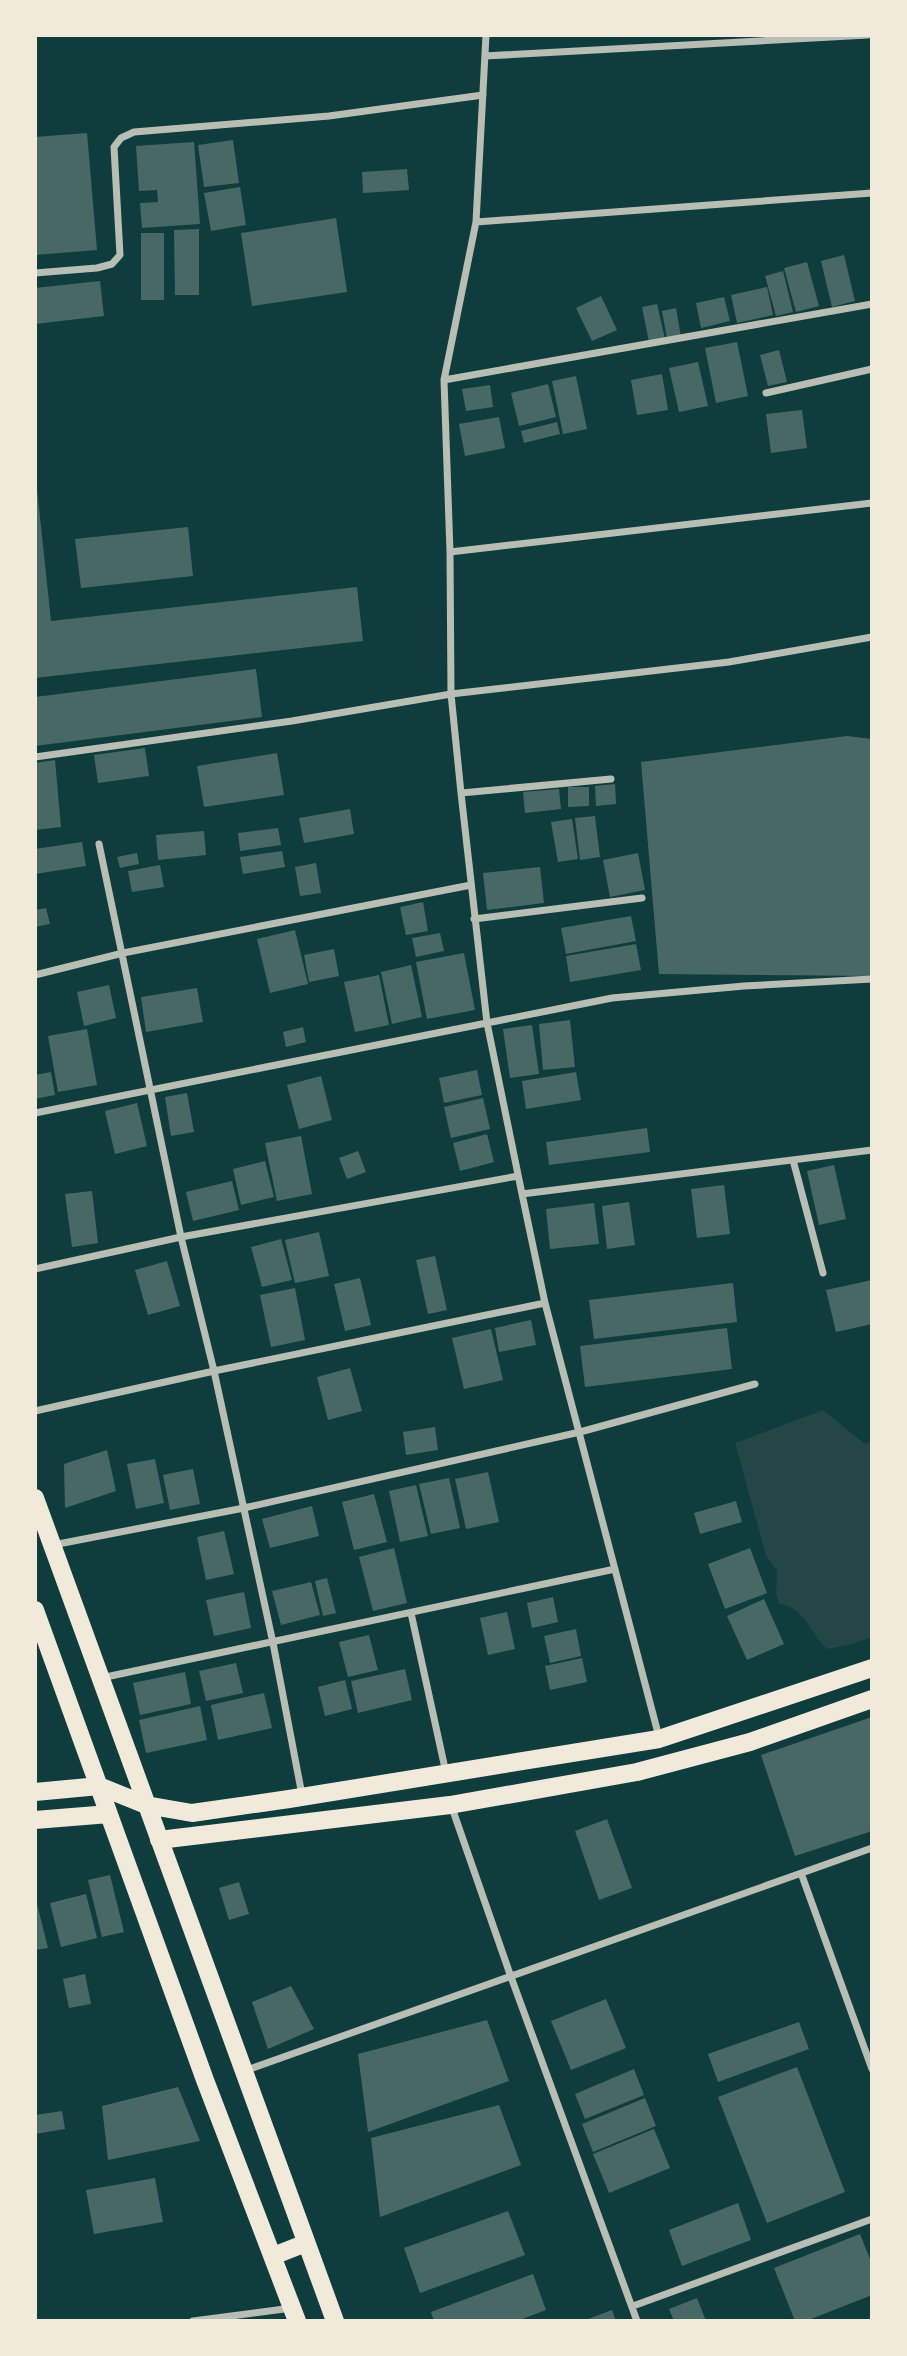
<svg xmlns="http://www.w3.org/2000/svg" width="907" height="2356" font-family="Manrope,sans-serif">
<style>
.green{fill:#244646}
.building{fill:#486865}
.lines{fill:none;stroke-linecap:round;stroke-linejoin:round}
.minor{stroke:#b8beb3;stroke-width:7}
.primary{stroke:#f1e9da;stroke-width:18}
</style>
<rect width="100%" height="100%" fill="#0f3d3e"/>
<path class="green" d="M823,1410L865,1444L872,1441V1637L848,1645L827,1649C808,1631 808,1610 779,1603L776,1593L777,1571L766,1555L735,1443Z"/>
<path class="building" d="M87,133L97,250L35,255V137Z
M233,140L239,183L204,187L198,145Z
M194,142L200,224L142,228L140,203L158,202L157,190L139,191L136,146Z
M407,169L409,190L363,193L362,172Z
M240,187L246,225L211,231L204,193Z
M336,218L347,292L252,306L241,233Z
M199,229V295H175L174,230Z
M141,233H164V300H141Z
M844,255L855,301L832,307L821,261Z
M807,262L819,306L796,312L784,268Z
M783,271L793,312L776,316L765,276Z
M100,281L104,316L35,324V288Z
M767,287L773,315L737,323L731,295Z
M601,296L617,330L592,341L576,308Z
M724,297L730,321L701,328L696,303Z
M657,304L665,339L649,342L642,307Z
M676,308L681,337L667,339L662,311Z
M737,342L748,396L716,403L705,348Z
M779,350L787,382L768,386L760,355Z
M698,362L708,406L679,412L669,368Z
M662,374L668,410L637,415L631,380Z
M576,376L587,429L563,434L552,381Z
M548,384L556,417L519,426L511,393Z
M490,385L493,407L466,411L462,389Z
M802,410L807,448L771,453L766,414Z
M499,417L505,448L465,456L459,424Z
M557,422L560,434L524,443L521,431Z
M35,489H37L51,621L357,587L363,641L35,678Z
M188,527L193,576L81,588L75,539Z
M256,669L262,717L35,746V697Z
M847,736L872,739V976L659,974L641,762Z
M145,748L149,776L98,783L94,755Z
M277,753L284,795L204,807L197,766Z
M55,760L61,827L35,830V763Z
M615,784L616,804L596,806L595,786Z
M568,787H589V806L568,807Z
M559,789L561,809L525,813L523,792Z
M350,809L354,834L304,843L299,818Z
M595,816L600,857L580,860L575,818Z
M572,819L578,859L558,862L551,822Z
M278,828L281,845L240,851L238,833Z
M204,831L206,855L158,860L156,835Z
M82,842L86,866L35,874V849Z
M282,851L285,867L243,874L240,857Z
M137,853L139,864L120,868L117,857Z
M638,853L645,890L610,897L603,860Z
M316,863L321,893L300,896L295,867Z
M160,865L164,887L132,892L128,871Z
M540,867L544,903L487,910L483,873Z
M423,902L428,931L406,935L400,907Z
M46,908L50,924L35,927V910Z
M631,916L636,941L566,954L561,928Z
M295,930L308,984L270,993L257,939Z
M440,933L444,951L416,957L412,938Z
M636,944L641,970L570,982L566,956Z
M334,949L339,976L309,982L304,955Z
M464,953L475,1010L427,1019L416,962Z
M411,965L422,1017L392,1024L381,972Z
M379,975L389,1025L355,1032L344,982Z
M109,985L116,1018L84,1026L77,992Z
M197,988L203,1022L146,1032L141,997Z
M570,1020L575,1067L543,1070L539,1024Z
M532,1025L539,1074L510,1078L503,1029Z
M303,1027L306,1042L286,1047L283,1032Z
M87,1029L97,1085L58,1092L48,1036Z
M477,1070L482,1095L444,1103L439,1078Z
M51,1072L55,1095L35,1099V1075Z
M576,1072L581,1100L526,1109L522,1081Z
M321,1076L332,1120L299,1129L287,1085Z
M187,1093L194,1132L171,1136L165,1097Z
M483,1098L490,1129L451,1138L444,1107Z
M137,1103L147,1146L115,1154L105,1111Z
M647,1128L650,1152L549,1165L546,1142Z
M487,1134L494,1162L460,1171L453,1143Z
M301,1136L312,1194L277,1201L265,1143Z
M358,1151L366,1172L347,1179L339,1158Z
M265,1161L274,1197L241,1205L233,1169Z
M834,1165L846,1219L819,1225L807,1171Z
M232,1181L239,1210L193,1221L186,1192Z
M724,1185L730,1234L697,1238L691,1189Z
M92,1191L98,1243L72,1247L65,1194Z
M629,1202L635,1245L607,1249L602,1206Z
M594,1203L599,1244L550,1249L546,1209Z
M319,1232L329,1276L295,1283L285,1240Z
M281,1239L292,1280L262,1287L251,1247Z
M435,1256L447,1310L428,1314L416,1260Z
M167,1261L180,1306L148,1315L135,1270Z
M360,1278L371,1325L345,1331L334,1284Z
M872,1280V1324L836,1332L826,1290Z
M733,1283L737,1322L594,1339L589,1300Z
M295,1288L305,1340L271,1347L260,1295Z
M531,1320L536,1345L499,1352L495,1328Z
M727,1328L732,1369L585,1387L580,1346Z
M491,1329L503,1380L464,1389L452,1338Z
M350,1368L362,1411L328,1420L317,1377Z
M435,1427L438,1450L406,1455L403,1432Z
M107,1450L116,1491L65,1508L64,1464Z
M155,1459L164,1503L136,1509L127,1464Z
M193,1469L200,1504L170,1510L163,1475Z
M488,1472L499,1522L466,1529L455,1479Z
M449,1478L460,1528L431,1534L419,1484Z
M416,1485L428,1536L400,1542L389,1491Z
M374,1494L387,1542L354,1550L342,1502Z
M736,1501L742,1522L700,1534L694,1513Z
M312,1506L319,1536L270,1548L262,1519Z
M224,1531L234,1574L206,1580L197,1537Z
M394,1548L407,1603L373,1611L359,1557Z
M750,1548L767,1593L725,1609L708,1564Z
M327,1578L336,1613L323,1616L315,1581Z
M311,1582L320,1615L281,1625L272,1591Z
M244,1592L251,1628L214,1636L206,1600Z
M553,1597L558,1622L532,1628L527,1603Z
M764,1599L784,1644L747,1660L727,1616Z
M507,1612L515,1649L488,1655L480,1618Z
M576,1629L581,1656L550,1663L544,1636Z
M369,1635L378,1670L348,1677L339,1642Z
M582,1658L587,1682L550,1690L545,1666Z
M236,1663L243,1693L206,1701L199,1671Z
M405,1669L412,1700L358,1713L351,1681Z
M185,1672L191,1704L140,1715L133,1683Z
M345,1680L352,1709L325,1716L318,1687Z
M264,1693L272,1728L218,1740L211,1705Z
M200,1706L207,1740L146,1753L139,1720Z
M872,1717V1831L795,1856L761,1755Z
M607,1819L632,1888L599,1900L575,1831Z
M110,1875L124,1932L102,1937L88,1880Z
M239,1882L249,1914L229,1920L219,1888Z
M86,1894L97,1938L61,1947L50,1903Z
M35,1896L48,1948L35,1950Z
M85,1974L91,2004L69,2008L63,1979Z
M291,1986L314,2029L268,2049L252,2002Z
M606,1999L626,2048L571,2070L551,2021Z
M487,2020L509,2081L368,2132L358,2054Z
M799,2022L809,2049L718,2082L708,2054Z
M797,2067L845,2192L767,2223L718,2097Z
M634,2069L644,2095L585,2119L575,2094Z
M178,2087L200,2141L108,2160L102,2106Z
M645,2098L656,2126L593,2152L582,2124Z
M499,2105L521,2165L380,2217L371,2138Z
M62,2111L65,2129L35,2134V2115Z
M654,2129L670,2168L609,2193L593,2154Z
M155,2178L163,2222L94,2234L86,2190Z
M738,2203L751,2240L682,2266L669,2230Z
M508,2211L525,2255L420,2293L404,2248Z
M860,2234L872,2264V2295L806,2321H795L774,2268Z
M533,2274L546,2310L517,2321H434L431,2312Z
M697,2298L706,2321H674L669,2309Z
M612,2310L616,2321H583Z"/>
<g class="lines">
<path class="minor" d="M486,35L476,222L444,380L450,552L451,694L461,793L487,1023L522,1194L545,1303L659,1737
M485,56L868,35
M476,222L872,193
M35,273L97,268L112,264L120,255L114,147L121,138L134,132L329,116L483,95
M444,380L872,304
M766,393L872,369
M450,552L872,503
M35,757L292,721L451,694L729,662L872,637
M461,793L611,779
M99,844L181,1237L214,1371L273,1643L302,1795
M474,919L642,898
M35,975L123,953L471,885
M35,1113L612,998L744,986L872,979
M793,1160L823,1273
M522,1194L872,1150
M35,1269L181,1237L518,1176
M35,1411L214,1371L545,1303
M53,1545L244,1508L580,1432L755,1384
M411,1613L446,1773
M101,1678L615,1569
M451,1805L511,1977L637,2321
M801,1873L872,2069
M244,2071L872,1848
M633,2306L872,2219
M193,2321L292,2308"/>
<path class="primary" d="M35,1498L335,2321
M35,1610L205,2080L297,2321
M35,1792L99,1786L146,1805L192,1813L289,1799L659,1739L872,1668
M35,1820L109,1814
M159,1840L450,1805L637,1772L750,1742L872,1699
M273,2256L306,2243"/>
</g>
<rect width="907" height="2356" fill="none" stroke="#f1e9da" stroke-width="74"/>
</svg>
